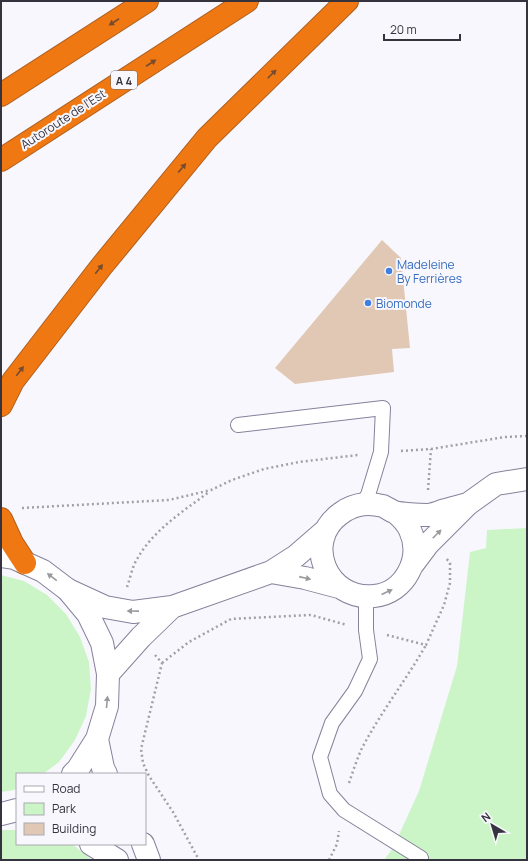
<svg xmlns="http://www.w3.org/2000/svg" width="528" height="861" font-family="Manrope,sans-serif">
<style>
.green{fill:#ccf5c7}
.building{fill:#e1c8b4}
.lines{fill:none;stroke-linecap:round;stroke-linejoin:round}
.service-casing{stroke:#87819b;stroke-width:16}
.minor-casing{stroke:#87819b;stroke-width:24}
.secondary-casing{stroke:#87819b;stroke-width:24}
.motorway-casing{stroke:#ae6021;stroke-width:24}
.path{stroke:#a1a0a8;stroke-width:2.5;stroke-dasharray:2 3;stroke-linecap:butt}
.service{stroke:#fff;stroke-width:14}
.minor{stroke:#fff;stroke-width:22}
.secondary{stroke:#fff;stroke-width:22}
.motorway{stroke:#ef7812;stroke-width:22}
.oneway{fill:#764b2f}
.oneway2{fill:#9a999e}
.shop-dot{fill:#3f7fe0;stroke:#f8f7fd;stroke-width:1.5}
.labels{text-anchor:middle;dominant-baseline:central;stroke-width:4;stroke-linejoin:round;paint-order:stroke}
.shield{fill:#f8f7fd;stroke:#706e77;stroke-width:1}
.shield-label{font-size:11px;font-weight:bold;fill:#35333e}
.street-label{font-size:12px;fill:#35333e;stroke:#f8f7fd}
.shop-label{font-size:12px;fill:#366cbe;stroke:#f8f7fd;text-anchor:start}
</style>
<rect width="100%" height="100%" fill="#f8f7fd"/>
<path class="green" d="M527,528V860H384L393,848L419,791L457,666L470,552L486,548L487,530Z
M1,575L24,581L47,595L66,614L80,637L89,662L91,689L86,716L75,740L59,762L43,774H17V788L14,790L1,792Z
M1,830H17V844H72L92,860H1Z"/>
<path class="building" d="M382,240L401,258L410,348L392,349L394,372L295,384L275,368Z"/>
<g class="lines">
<g class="service-casing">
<path id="service" d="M238,425L383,408L381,452L368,495L362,504
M366,597V630L370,659L355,691L332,723L320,757L330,794L344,810L421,858"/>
</g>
<g class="minor-casing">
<path id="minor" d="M395,512C401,517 407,523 410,530C423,558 405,593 374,596C327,601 302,542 340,514C343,512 345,510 348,509C359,503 372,503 383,506C387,508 390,510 394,512C400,514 420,515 427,515C432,515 437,513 442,511C450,509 459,506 468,504
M413,564L428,544L468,504L496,484L527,479
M271,572L305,578L339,587
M68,590L105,607L133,612L172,607L271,572L296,556L326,530
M108,674L141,637L172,607"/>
</g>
<g class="secondary-casing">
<path id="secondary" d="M1,556L14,558L43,571L68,590L88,614L102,643L108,674L107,706L97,739L78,769L73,774
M97,739L103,768L106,774
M1,814L17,810
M91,844L117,860
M143,844L149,860"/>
</g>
<g class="motorway-casing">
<path id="motorway" d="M1,95L147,1
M1,160L247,1
M1,405L13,381L101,267L207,138L347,1
M1,519L12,543L25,563"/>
</g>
<path class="path" d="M401,451L431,449L505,437L527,436
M428,490L431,449
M22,508L169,500L211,490L232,480L264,469L299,462L358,455
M127,587C130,579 132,568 136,561C152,531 182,512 209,492
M387,635L426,645L444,605L450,583V563L446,558
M155,655L162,663L141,749L143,763L149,776L173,812L199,860
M162,663L189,642L231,619L311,615L347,625
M349,783C353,771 357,759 362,748C381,712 406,680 426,645
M329,860L337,844L339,831"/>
<use href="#service" class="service"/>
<use href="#minor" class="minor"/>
<use href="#secondary" class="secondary"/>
<use href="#motorway" class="motorway"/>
</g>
<defs><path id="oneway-solid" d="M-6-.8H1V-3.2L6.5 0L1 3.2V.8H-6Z"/></defs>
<g class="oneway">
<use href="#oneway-solid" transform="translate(114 22) rotate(147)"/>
<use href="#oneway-solid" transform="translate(151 63) rotate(-33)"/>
<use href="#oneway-solid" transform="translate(272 74) rotate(-45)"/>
<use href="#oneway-solid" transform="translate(182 168) rotate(-50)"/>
<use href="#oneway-solid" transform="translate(99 269) rotate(-52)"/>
<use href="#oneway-solid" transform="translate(20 371) rotate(-52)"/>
</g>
<g class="oneway2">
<use href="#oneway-solid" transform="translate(437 534) rotate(-45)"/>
<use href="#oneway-solid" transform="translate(52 577) rotate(-143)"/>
<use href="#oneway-solid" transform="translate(305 578) rotate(13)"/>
<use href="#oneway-solid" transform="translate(387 592) rotate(-25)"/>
<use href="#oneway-solid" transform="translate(133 611) rotate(-179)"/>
<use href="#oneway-solid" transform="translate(107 702) rotate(-85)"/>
</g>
<g class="shop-dot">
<circle cx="389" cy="271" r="4"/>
<circle cx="368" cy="303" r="4"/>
</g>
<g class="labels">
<rect class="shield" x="111" y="71" width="26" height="18" rx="3"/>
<g class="shield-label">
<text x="124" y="80">A 4</text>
</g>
<g class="street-label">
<text transform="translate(63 119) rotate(-33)">Autoroute de l’Est</text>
</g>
<g class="shop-label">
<text x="397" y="264">Madeleine<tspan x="397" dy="14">By Ferrières</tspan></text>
<text x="376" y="303">Biomonde</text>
</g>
</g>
<rect width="528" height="861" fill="none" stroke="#35333e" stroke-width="4"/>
<rect x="16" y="773" width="130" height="72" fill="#f8f7fd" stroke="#aaa9b1"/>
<rect x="24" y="786" width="20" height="6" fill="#ffffff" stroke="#aaa9b1"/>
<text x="52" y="793" font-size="12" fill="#35333e">Road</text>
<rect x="24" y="803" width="20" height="12" fill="#ccf5c7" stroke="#aaa9b1"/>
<text x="52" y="813" font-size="12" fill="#35333e">Park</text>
<rect x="24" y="823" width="20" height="12" fill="#e1c8b4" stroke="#aaa9b1"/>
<text x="52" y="833" font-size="12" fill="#35333e">Building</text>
<g transform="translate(492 825) rotate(322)" stroke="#f8f7fd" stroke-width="3" paint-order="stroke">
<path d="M0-3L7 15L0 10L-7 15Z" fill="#35333e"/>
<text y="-6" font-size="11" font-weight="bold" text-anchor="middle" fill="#35333e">N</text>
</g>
<path d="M384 34v6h76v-6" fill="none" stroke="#35333e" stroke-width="2"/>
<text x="390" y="34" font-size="12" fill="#35333e" stroke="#f8f7fd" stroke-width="3" paint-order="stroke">20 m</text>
</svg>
